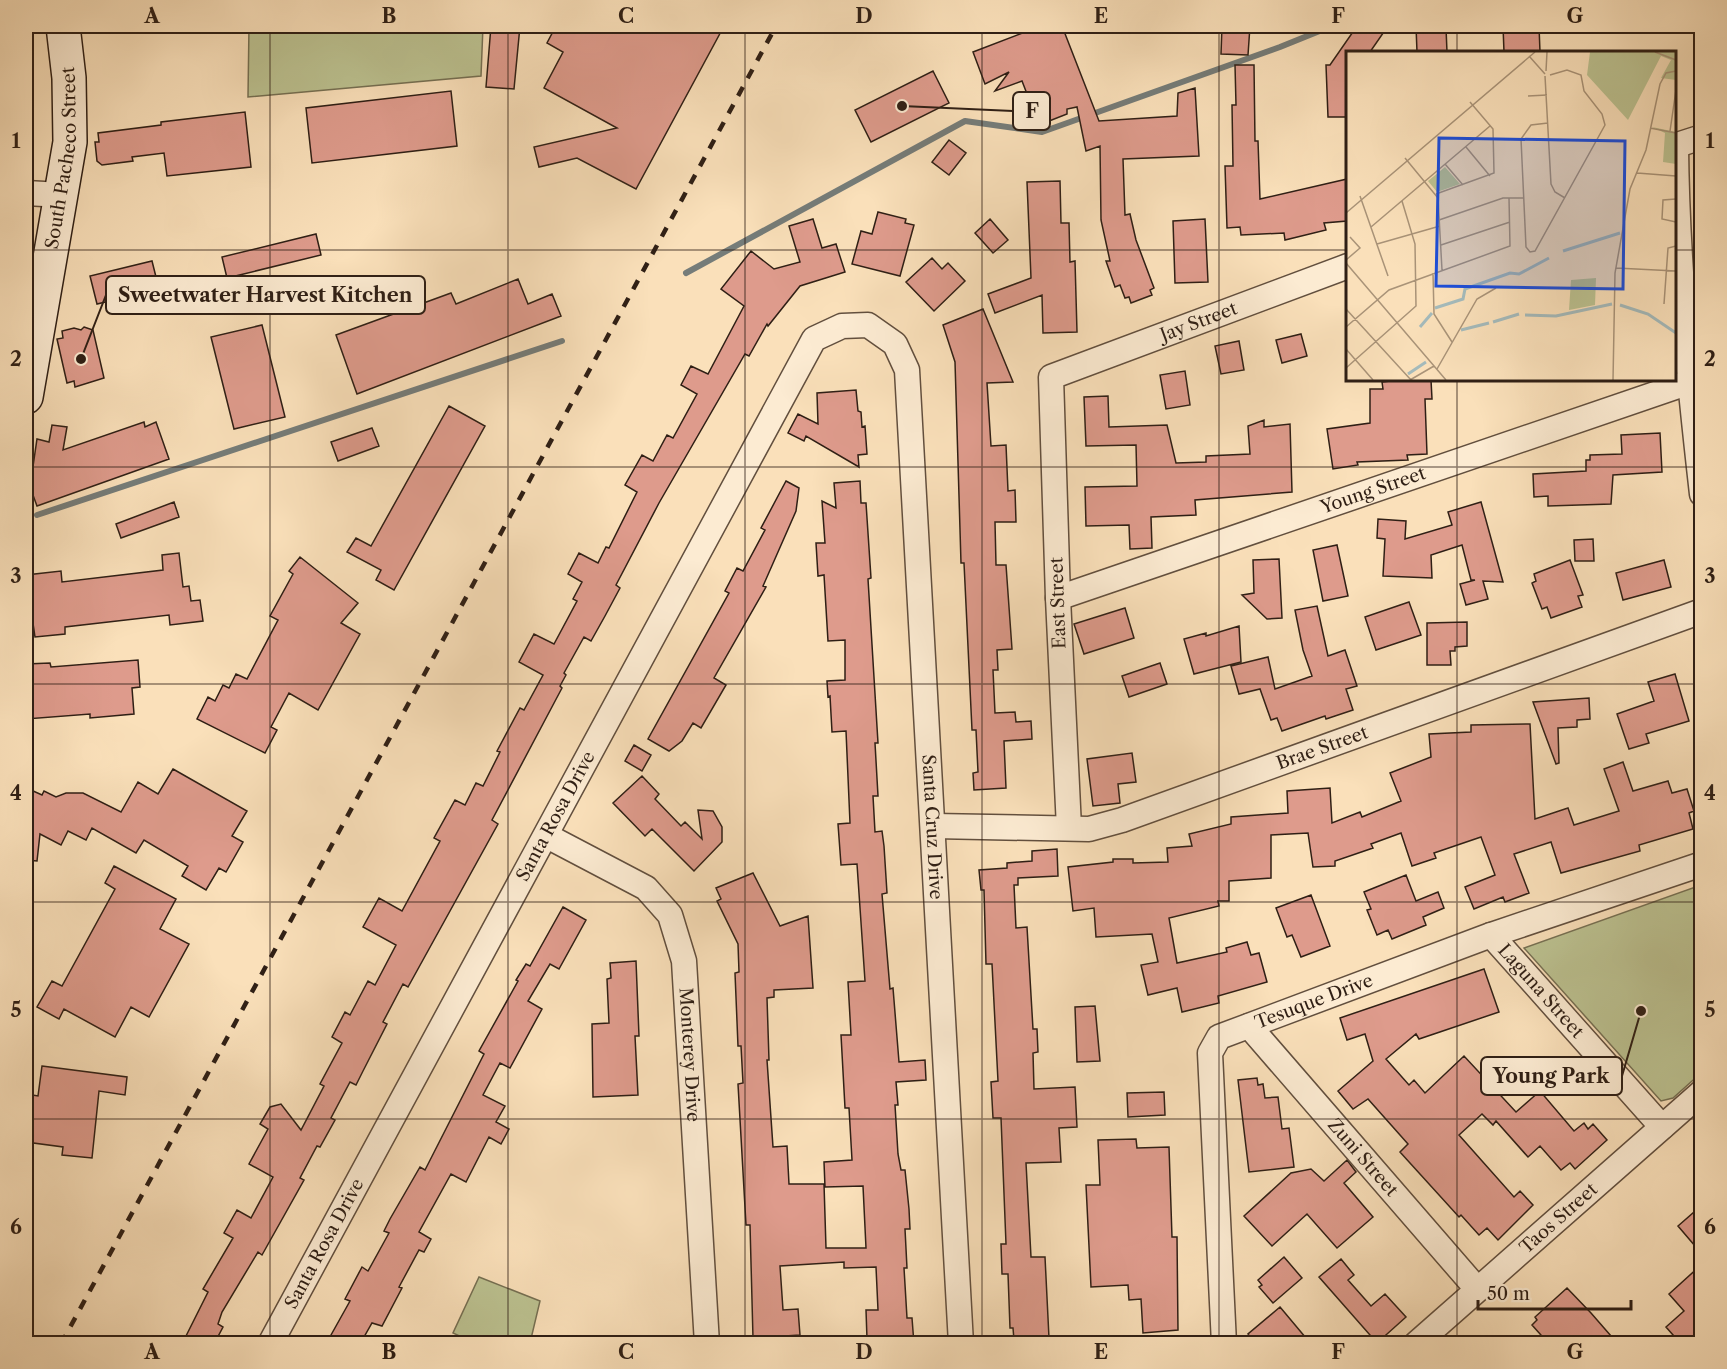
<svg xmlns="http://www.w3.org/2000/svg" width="1727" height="1369" font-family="'Libre Caslon Text',serif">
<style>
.green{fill:#bcc291;stroke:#767053;stroke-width:1.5}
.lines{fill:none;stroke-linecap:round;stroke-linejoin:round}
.stream{stroke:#757c79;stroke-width:6}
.building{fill:#de9b8c;stroke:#2f1f15;stroke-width:1.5}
.street-casing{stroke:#624f3e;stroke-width:27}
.secondary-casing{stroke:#2f1f15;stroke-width:36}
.street{stroke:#fcebd2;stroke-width:24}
.secondary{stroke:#fcebd2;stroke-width:33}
.rail{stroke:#2f1f15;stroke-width:4.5;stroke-dasharray:10 10;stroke-linecap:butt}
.grid{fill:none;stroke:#2f1f15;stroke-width:1.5;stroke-opacity:0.55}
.labels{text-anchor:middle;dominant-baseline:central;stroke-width:5;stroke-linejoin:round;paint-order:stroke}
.street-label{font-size:18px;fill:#2f1f15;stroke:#fcebd2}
.inset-river{fill:none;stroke:#a4babb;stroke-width:3}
.inset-road{fill:none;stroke:#a99378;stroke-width:1.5}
.view{fill:#1d4ed8;fill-opacity:0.15;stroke:#1d4ed8;stroke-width:3}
.inset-edge{fill:none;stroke:#2f1f15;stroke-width:3}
.leader{fill:none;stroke:#2f1f15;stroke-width:2}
.callout-dot{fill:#2f1f15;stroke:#fcebd2;stroke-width:2}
.callout{fill:#fcebd2;stroke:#2f1f15;stroke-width:2}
.callout-label{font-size:20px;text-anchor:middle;font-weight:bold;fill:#2f1f15}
.neatline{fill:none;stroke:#2f1f15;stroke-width:2}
.grid-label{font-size:20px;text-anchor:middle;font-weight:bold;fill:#2f1f15}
</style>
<rect width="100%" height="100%" fill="#fae0ba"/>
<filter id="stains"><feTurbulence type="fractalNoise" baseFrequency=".00333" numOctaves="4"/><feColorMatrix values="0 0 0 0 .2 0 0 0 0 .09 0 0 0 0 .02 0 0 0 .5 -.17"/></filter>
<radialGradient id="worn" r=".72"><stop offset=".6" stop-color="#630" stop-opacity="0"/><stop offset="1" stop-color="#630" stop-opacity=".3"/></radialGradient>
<path class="green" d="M249,26H483L481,76L248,97Z
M1701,885V1073L1673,1098L1661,1101L1524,948Z
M479,1277L540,1301L530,1343H474L453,1333Z"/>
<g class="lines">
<path class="stream" d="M686,273L965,121L1042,132L1280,47L1332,26
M37,515L562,341"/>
</g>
<path class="building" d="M491,26H520L514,89L486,87Z
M556,26H724L636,189L577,158L539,167L534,147L617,128L544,88L563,52L547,43Z
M1041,26H1062L1099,121L1177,116L1178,93L1195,88L1199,156L1123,159L1125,215L1130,214L1136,240L1154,288L1150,290L1152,295L1131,303L1129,297L1125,298L1120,285L1115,287L1106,261H1110L1101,220L1100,146L1086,151L1077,107L1067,109V114L1039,125L1022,81L995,91L1009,72L985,84L973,52Z
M1222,26H1250L1248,55L1221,54Z
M1357,26H1388L1370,52H1347V117H1328L1326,65H1330Z
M1416,26L1446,28L1447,52H1417Z
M1503,26H1539L1540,52H1504Z
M1235,65H1254L1255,141H1258L1260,199L1347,179V221L1324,223L1326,230L1285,240L1284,233L1241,235L1240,227L1227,228L1225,166H1233L1232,105H1236Z
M933,71L949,103L871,142L855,110Z
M451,91L457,146L312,163L306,108Z
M245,112L251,167L167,176L164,153L132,157L133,161L102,165L97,161L95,142H99L98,133L161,125V122Z
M949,140L966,153L949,175L932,162Z
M1060,181L1061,223H1069L1070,262L1075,261L1077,332L1043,333L1042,295L995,313L988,294L1031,278L1027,182Z
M878,212L906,219L905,223L914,225L900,276L852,264L861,231L872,234Z
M813,219L822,248L836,244L845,272L800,286L768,326L767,324L749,356L745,354L659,503L616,585L620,588L605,616L591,641L584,637L564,673L566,675L560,686L562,688L492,820L498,824L408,987L403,984L383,1022L387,1024L363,1071L356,1085L350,1082L331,1118L335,1120L320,1147L317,1146L300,1178L304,1180L262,1255L258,1252L222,1312L218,1324L223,1327L214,1344H182L208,1292L203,1289L233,1238L224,1233L237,1210L251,1218L273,1177L249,1164L268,1129L260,1124L270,1107L281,1104L301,1130L324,1086L320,1084L342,1043L332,1037L345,1012L350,1015L368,981L375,985L396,945L363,927L379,898L402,911L440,841L434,838L455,800L465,805L476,783L483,786L500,752L497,751L520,708L524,710L543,675L519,662L534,634L554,644L577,601L573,599L582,582L568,574L579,553L598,563L606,547L609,548L637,492L625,485L642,455L653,461L667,435L673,438L697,394L681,385L691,366L708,374L744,306L721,289L751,251L774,269L800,262L789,226Z
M990,219L1008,240L993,253L975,233Z
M1205,219L1208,282L1175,283L1173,221Z
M316,234L321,255L227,278L222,257Z
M932,258L942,269L948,263L965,281L934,311L906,282Z
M152,261L159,289L97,304L90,276Z
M518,279L528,304L552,294L561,316L357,394L336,335L451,293L456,304Z
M983,309L1013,382L987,383L991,446L1006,445L1008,491L1015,490L1016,522H995L996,565H1006L1012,649L997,650L998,670H993L995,713L1015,712L1016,722L1031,721L1032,739L1004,741L1006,788L974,790L973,773L978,772L976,730H972L964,563H961L955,362L943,325Z
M262,325L285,417L234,429L211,337Z
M84,327L93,330L104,378L75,387L74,381L67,383L57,339L63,338L62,331L74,328L81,330Z
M1301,334L1307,356L1282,363L1276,340Z
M1239,341L1244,370L1221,374L1215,346Z
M1185,371L1190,405L1166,409L1160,375Z
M1399,380H1431L1432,399H1425L1427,454L1407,455L1408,460L1357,462L1358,465L1333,469L1327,429L1370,423V389H1383L1382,382Z
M856,390L858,411L861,412L862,427L865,426L867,454L858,455L859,467L806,436L804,441L788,433L798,414L818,424L817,393Z
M1108,396L1109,427L1167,425L1176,463L1206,462V456L1250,454L1248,426L1264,420V427L1290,424L1292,492L1195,500L1196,515L1151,517L1152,548L1130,549L1129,525L1086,526L1085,487L1137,486L1136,445L1086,446L1084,397Z
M449,406L485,426L394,590L376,580L381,570L347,552L356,538L371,546Z
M144,422L145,427L156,422L169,459L37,506L30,487L37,439L49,442L52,425L67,427L63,450Z
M372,428L379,446L338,461L331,442Z
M1660,433L1662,472L1613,475L1611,504L1548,506V496L1534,497L1533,474L1586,471V460H1590V455L1622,454L1621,435Z
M786,481L799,488L796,511L763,586L766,587L714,678L726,685L701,728L693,723L682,741L669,751L648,739L729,593L725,591L737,568L743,571L765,530L761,528Z
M860,481L861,503H866L871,578L868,579L878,743H875L878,796H873L875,832L882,831L884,846L887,893L882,894L890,989L893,988L899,1062L925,1060L926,1080L896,1082L898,1105H895L898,1154L901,1170H905L909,1209L910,1229H905L907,1268H904L907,1318H912L914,1344H873V1339H867L866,1310H878L876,1267L844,1268V1262L780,1266L783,1310L798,1309L800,1335L753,1338L750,1225H746L738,1084L743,1083L741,1046H738L735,973L739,972L738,944L717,901L721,899L716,888L753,873L780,926L808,916L813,988L774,990V997L767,998L769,1060H767L773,1147L787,1146L789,1184H824L826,1248H866L863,1186L825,1187L824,1162L852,1160L849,1108H845L841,1035H851L848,982L865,981L857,864L841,865L838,824L850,823L846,731L832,732L830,696L828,697L827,681L845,680V640L828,641L824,575L818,576L816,543H825L822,501L836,508L834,483Z
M174,502L179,517L121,538L116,524Z
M1481,502L1503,582L1483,581L1488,599L1466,605L1460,584L1475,580H1471L1462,545L1431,555L1432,578L1383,576L1385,539L1377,538L1378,519L1406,521L1405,539L1452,525L1448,512Z
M1593,539L1594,561H1575L1574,540Z
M1337,545L1348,596L1323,601L1313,550Z
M179,553L183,587L189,586L191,601L200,600L203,621L170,625L169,615L65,627V634L35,637L26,575L61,571L62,582L163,570L162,555Z
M300,557L358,603L341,623L360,634L318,710L289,693L271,727L277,730L265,753L197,719L208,697L215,701L223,685L229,688L236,674L247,679L278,620L270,616L293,574L289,571Z
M1279,559L1282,618L1267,619L1242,595L1254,593L1253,560Z
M1570,560L1583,595L1578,596L1582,607L1551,618L1547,607L1542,609L1532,583L1536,581L1534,574Z
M1664,560L1671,587L1623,600L1616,573Z
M1409,602L1421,635L1376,650L1365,617Z
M1317,606L1328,656L1345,650L1357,686L1346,689L1353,710L1326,719L1325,716L1282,731L1277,718L1271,720L1260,689L1239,694L1231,666L1268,657L1275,689L1312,676L1303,650L1295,610Z
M1125,608L1134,638L1084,654L1074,624Z
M1467,622V646L1455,647V651H1450L1451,665H1427V623Z
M1239,626L1241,662L1194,674L1184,639L1206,633V636Z
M138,660L140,687L132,688L134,714L90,718V714L26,719V664L50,663L51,667Z
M1160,663L1167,684L1129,697L1122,676Z
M1675,674L1689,721L1646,734L1649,743L1629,749L1617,714L1654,701L1648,682Z
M1589,698L1590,719L1577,720V727L1558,728L1559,763L1556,764L1533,702Z
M1530,724L1535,819L1568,808L1574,825L1619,811L1604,769L1623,762L1633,791L1668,781L1672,793L1687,789L1694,811L1689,813L1693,829L1639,845L1640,851L1561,873L1551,842L1514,854L1529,893L1505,902L1503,897L1474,909L1465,887L1495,875L1481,837L1434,853L1436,858L1412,866L1401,833L1371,844L1373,848L1335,861V866L1313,867L1308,833L1271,835V878L1229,881V901H1218L1219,906L1169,918L1177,963L1227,952L1226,948L1247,942L1251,955L1259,953L1267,982L1218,996L1219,1003L1182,1012L1177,988L1148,995L1141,965L1158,962L1152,934L1096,937L1094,908L1073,911L1068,867L1113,862V859H1133V863L1168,862L1167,848L1192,846L1189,834L1231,824V817L1288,813L1287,791L1330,788L1332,823L1360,812L1362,817L1401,801L1390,773L1431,757L1429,734L1471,732V725Z
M634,745L651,755L642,771L625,761Z
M1132,753L1136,782L1118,784L1120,803L1093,806L1087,759Z
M173,769L247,811L232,836L243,842L226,872L219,868L206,890L182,876L188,866L144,840L136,853L92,828L86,840L68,831L61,845L40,834L37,861L26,860V802L31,790L42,795L44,791L56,797L66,793H83L121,812L138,782L158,794Z
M642,776L659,794L655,799L681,826L685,822L702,839L698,810L713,811L722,827V842L694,871L652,829L645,836L613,803Z
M1057,849L1058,876L1018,878V885H1014L1016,928L1027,927L1033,1029H1037L1038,1052L1033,1053L1034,1089L1075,1087L1077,1127L1059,1128L1061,1162L1026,1163L1031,1257H1045L1049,1338L1014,1340L1013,1328H1010L1008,1274H1002L1001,1244H1006L1001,1118H993L991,1082L998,1081L992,964H986L984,890H981L979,870L1007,868V863L1032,861V851Z
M114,866L176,899L160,929L189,944L149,1017L131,1007L115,1037L64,1009L59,1019L37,1007L52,981L62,986L115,889L105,883Z
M1406,875L1416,901L1438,892L1444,908L1423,917L1426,925L1392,939L1388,930L1377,935L1367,910L1371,909L1364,892Z
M1311,895L1330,946L1301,957L1292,935L1287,937L1276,908Z
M563,907L586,920L559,969L550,964L528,1001L542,1009L510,1068L500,1063L483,1095L505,1106L496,1122L509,1129L501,1144L489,1137L466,1182L451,1174L419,1232L431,1239L424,1252L419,1250L399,1287L402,1288L382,1326L372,1323L360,1344H326L350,1301L345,1299L362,1267L368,1271L389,1233L384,1231L390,1219L420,1167L425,1170L484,1054L479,1051L518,981L516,980L526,964L530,966Z
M636,961L639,1036H635L638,1095L593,1097L592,1024L609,1023L607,979L611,978L610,963Z
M1484,969L1499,1012L1419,1039L1416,1034L1386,1059L1409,1085L1414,1080L1425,1093L1464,1056L1516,1112L1540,1091L1574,1131L1584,1123L1588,1129L1593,1124L1607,1140L1575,1169L1570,1163L1561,1170L1540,1146L1528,1157L1496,1121L1493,1125L1482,1114L1459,1135L1514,1197L1520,1191L1533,1205L1498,1240L1487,1228L1479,1235L1461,1215L1459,1217L1400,1152L1408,1144L1368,1099L1353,1109L1338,1091L1373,1061L1365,1034L1347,1040L1340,1018Z
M1095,1006L1100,1061L1077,1062L1075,1007Z
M42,1066L127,1077L125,1095L99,1091L92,1158L62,1155L63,1147L26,1142V1094L38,1096Z
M1257,1078L1258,1085L1263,1084L1265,1098L1278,1097L1282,1129L1289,1128L1294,1167L1249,1172L1238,1080Z
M1164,1092L1165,1115L1128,1117L1127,1093Z
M1136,1139L1137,1148L1169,1147L1172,1237H1177L1178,1330L1143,1333L1141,1299L1129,1300L1128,1285L1091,1287L1086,1185H1100L1098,1140Z
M1347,1160L1356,1172L1344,1183L1373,1217L1337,1248L1307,1214L1272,1246L1244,1216L1291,1173L1311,1169L1324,1181Z
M1701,1206V1253L1678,1226Z
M1284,1257L1302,1278L1273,1303L1259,1287L1262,1285L1258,1280Z
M1341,1259L1354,1275L1348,1280L1371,1306L1385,1294L1406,1317L1377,1343L1319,1277Z
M1701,1265V1344H1681L1666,1327L1684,1311L1669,1294Z
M1567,1288L1591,1313L1618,1344H1549L1532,1325L1537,1320L1535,1317Z
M1280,1307L1311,1344H1255L1248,1334Z"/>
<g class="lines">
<g class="street-casing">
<g id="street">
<path d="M1674,146L1702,137"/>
<path d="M1676,146C1677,262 1689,379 1702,494"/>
<path d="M26,193L62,195"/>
<path id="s1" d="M1058,598L1690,382"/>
<path id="s2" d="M934,826L1089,829L1122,820L1702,611"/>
<path id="s3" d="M1069,828L1058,598L1051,377L1348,266"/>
<path id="s4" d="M547,836L646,888L670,915L684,961L707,1344"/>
<path id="s5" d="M1491,935L1662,1127"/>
<path id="s6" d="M1249,1026L1477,1289"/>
<path id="s7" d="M270,1344L814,339L842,326L868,325L895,344L907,370L961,1344"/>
<path id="s8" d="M1224,1344L1210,1053L1219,1037L1491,935L1702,864"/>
<path id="s9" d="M1416,1344L1702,1092"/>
</g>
</g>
<g class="secondary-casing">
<g id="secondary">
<path id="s10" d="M26,397L70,142L69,78L63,26"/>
</g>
</g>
<use href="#street" class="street"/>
<use href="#secondary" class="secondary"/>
<path class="rail" d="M61,1344L776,26"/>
</g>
<path class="grid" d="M270,26V1344M508,26V1344M745,26V1344M982,26V1344M1219,26V1344M1457,26V52M26,250H1348M1674,250H1702M1457,380V1344M26,467H1702M26,684H1702M26,902H1702M26,1119H1702"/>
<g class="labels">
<g class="street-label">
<text stroke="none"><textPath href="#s10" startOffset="242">South Pacheco Street</textPath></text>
<text stroke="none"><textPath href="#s3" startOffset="609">Jay Street</textPath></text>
<text stroke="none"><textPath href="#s1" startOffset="333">Young Street</textPath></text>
<text transform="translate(1058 603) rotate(-92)">East Street</text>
<text stroke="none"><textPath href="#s2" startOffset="402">Brae Street</textPath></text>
<text stroke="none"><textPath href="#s7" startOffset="600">Santa Rosa Drive</textPath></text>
<text stroke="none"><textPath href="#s7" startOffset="1719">Santa Cruz Drive</textPath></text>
<text stroke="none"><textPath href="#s5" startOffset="75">Laguna Street</textPath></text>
<text stroke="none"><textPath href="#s8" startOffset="411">Tesuque Drive</textPath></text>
<text stroke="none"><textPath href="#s4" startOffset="290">Monterey Drive</textPath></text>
<text stroke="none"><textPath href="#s6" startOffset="174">Zuni Street</textPath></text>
<text stroke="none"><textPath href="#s9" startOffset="190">Taos Street</textPath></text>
<text stroke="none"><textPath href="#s7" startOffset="114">Santa Rosa Drive</textPath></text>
</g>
</g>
<g transform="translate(1346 51)">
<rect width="330" height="330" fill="#fae0ba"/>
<path d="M244,1H330V29L315,27L325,9L315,5L282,69L241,24ZM306,76L330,81V113L317,111L319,82ZM99,116L114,133L91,141L82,130ZM250,227L249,254L223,259L225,229Z" fill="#bcc291"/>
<path class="inset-river" d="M217,200L274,182M274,254L302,263L330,282M89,257L117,248L119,238L164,222L173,223L203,207M179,264L210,265L266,253M147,271L173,263M74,276L86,262M115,279L143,272M62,323L80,311"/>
<path class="inset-road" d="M309,1L330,9M183,5L199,23M200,20L201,1M199,25L205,133L209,141L219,147M182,45L201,44M202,72L185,74L175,88L180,196L184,201L189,200L259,74L256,63L238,40L235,24L221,19L204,24M304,77L330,82M324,80L330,39M120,96L144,125M59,107L92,147L96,219M99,113L117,134M291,122L330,125M90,143L148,122L147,78L124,51M14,145L42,225M330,148L317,149L316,168L330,171M0,162L189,1M93,169L157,147H177M25,176L144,75M31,193L94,175M95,194L164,171M0,209L14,197L4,186M0,212L100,329M270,217L330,220M87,222L88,263L106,291M318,253L322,197L330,195M0,258L65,329M0,276L43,239L164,195L163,147M0,298L27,329M0,317L70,255L69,193L56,150M91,318L131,248L150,237M64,329L88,315M267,329L269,222L284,138L300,99L314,33L320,22L330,20"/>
<path class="view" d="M93,87L279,90L277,238L90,235Z"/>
<rect width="330" height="330" class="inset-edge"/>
</g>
<path class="leader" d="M902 106L1013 111M81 359L106 295M1641 1011L1622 1076"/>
<g class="callout-dot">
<circle cx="902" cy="106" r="6"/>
<circle cx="81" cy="359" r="6"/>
<circle cx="1641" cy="1011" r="6"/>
</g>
<g class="callout">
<rect x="1013" y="92" width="37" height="38" rx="6"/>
<rect x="106" y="276" width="319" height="38" rx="6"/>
<rect x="1481" y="1057" width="141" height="38" rx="6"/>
</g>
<g class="callout-label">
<text x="1032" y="118">F</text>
<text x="265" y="302">Sweetwater Harvest Kitchen</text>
<text x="1551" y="1083">Young Park</text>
</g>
<rect width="1727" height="1369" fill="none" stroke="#fae0ba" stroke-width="66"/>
<path d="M1478 1300v9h153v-9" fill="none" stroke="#2f1f15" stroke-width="3"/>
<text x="1487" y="1300" font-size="18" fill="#2f1f15" stroke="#fcebd2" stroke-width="4.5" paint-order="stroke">50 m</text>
<rect x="33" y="33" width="1661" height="1303" class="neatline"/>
<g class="grid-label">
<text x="152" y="23">A</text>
<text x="389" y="23">B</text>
<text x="626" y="23">C</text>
<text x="864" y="23">D</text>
<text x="1101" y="23">E</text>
<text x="1338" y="23">F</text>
<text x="1575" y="23">G</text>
<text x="16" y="148">1</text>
<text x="1710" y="148">1</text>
<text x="16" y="366">2</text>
<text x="1710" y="366">2</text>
<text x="16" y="583">3</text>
<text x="1710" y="583">3</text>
<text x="16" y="800">4</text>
<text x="1710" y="800">4</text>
<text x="16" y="1017">5</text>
<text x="1710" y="1017">5</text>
<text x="16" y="1234">6</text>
<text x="1710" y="1234">6</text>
<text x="152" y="1359">A</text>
<text x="389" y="1359">B</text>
<text x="626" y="1359">C</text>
<text x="864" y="1359">D</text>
<text x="1101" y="1359">E</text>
<text x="1338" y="1359">F</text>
<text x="1575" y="1359">G</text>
</g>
<rect width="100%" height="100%" filter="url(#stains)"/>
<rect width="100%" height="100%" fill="url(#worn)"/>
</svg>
